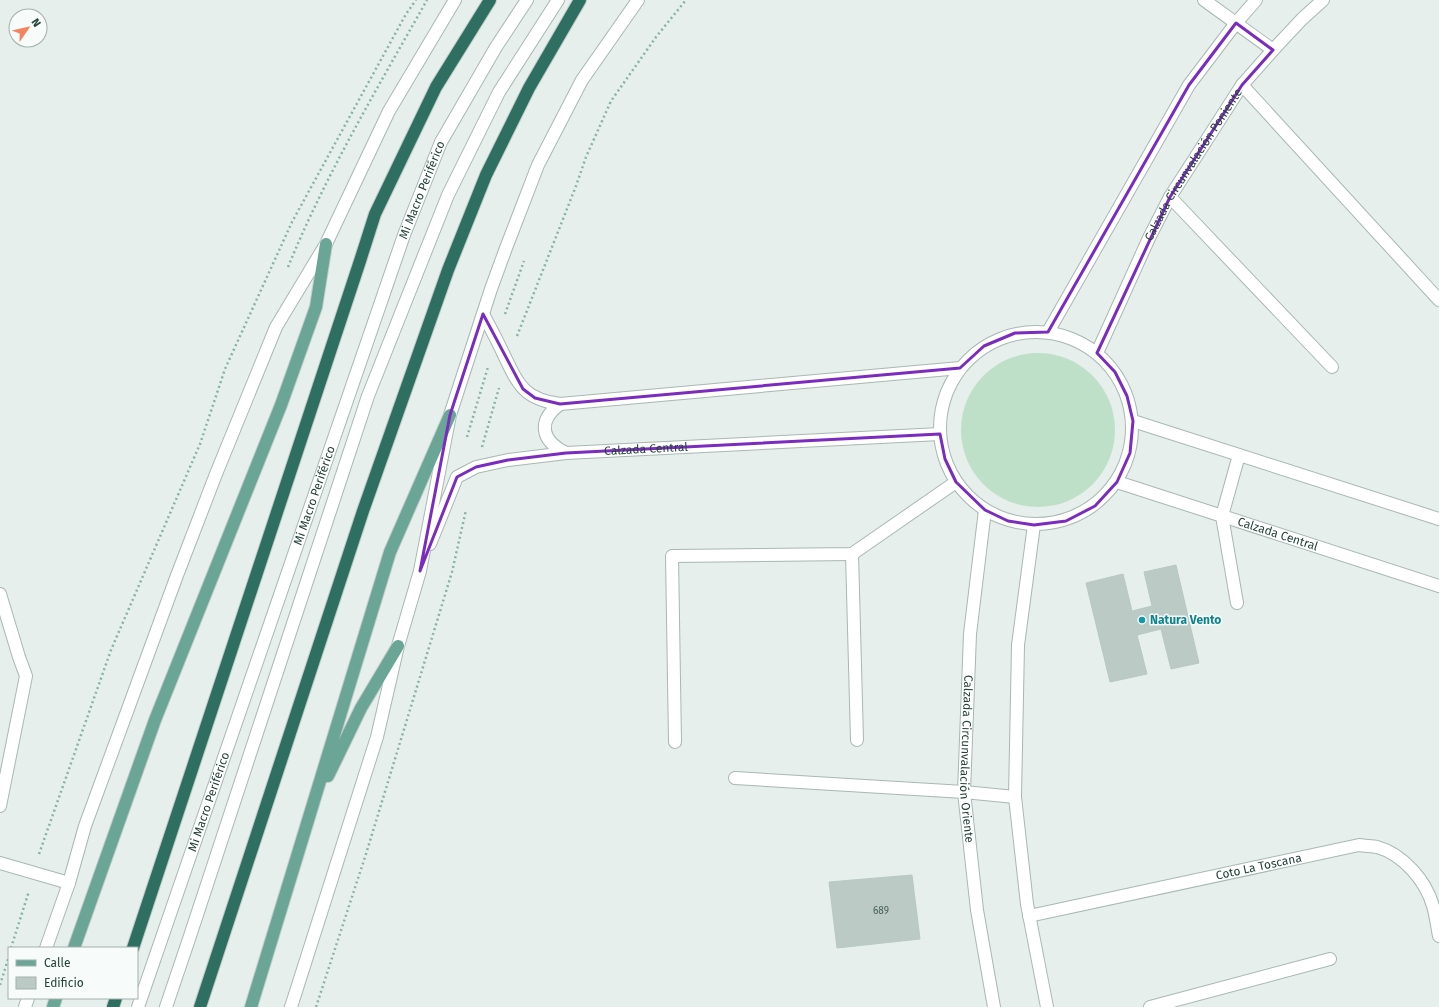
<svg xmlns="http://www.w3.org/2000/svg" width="1439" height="1007" font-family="'Fira Sans',sans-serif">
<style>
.green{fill:#bfe0c8}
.building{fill:#bbcac4;stroke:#b8c9c2}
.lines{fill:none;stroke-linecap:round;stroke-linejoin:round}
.minor-casing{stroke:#a8b8b2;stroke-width:14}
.major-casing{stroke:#c2cac8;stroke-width:14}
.highway-casing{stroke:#c2cac8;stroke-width:14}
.path{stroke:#86b3a5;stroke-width:2.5;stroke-dasharray:2 3;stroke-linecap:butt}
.minor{stroke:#fff;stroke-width:12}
.major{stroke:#6aa596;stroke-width:12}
.highway{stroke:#2f6f62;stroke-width:12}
.marked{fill:none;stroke:#7b2cbf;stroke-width:3;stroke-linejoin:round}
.culture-dot{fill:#0f9aa8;stroke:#f7fbf9;stroke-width:1.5}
.labels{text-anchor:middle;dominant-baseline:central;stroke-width:3;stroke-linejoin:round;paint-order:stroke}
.number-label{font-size:10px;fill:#4a645c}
.street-label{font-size:12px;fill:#24423a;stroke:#f7fbf9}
.culture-label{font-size:12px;font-weight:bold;fill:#0d838f;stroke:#f7fbf9;text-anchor:start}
</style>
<rect width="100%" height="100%" fill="#e6efeb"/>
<path class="green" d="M961 430a77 77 0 1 1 154 0a77 77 0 1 1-154 0Z"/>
<path class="building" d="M1176,565L1199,663L1171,669L1161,629L1137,635L1147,674L1110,682L1086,583L1123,574L1132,611L1152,606L1144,572Z
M912,875L920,939L837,948L829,882Z"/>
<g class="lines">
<g class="minor-casing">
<g id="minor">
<path d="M1204,0L1273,50"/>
<path d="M1242,85L1439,300"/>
<path d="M1170,197L1332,367"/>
<path d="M483,314C490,327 497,340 503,353C518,384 523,399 560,404L960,368"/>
<circle cx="1036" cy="428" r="96"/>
<path d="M1048,332L1189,85L1236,23L1256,0"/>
<path id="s1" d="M1097,353L1149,238L1170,197L1242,85L1273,50L1302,19L1323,0"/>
<path d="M560,404C537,421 541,441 566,453"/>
<path d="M1133,421L1439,519"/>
<path id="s2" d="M1117,482L1439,586"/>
<path id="s3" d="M985,510L970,634L964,792L977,910L994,1007"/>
<path d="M1034,525L1018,645L1015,797L1027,904L1047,1007"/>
<path id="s4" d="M430,544L457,477L476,467L508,460L566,453L940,434"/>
<path d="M852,554L857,740"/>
<path d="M0,594L19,657L26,676L0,806"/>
<path d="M1237,603L1222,516L1239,455"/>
<path d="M675,742L672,556L852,554L956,482"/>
<path d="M735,778L964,792L1015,797"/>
<path d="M0,863L69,883"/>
<path id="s5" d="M1029,916L1359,845C1365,846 1372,846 1377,847C1403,854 1426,881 1433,906C1436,916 1437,926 1439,936"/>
<path d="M46,948L69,883L85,826L176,578L216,474L276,327L326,244L389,111L455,0"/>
<path d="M25,1007L28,998"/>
<path id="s6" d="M138,1007L404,235L441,142L496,47L527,0"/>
<path d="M166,1007L189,939L368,396L448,195L499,92L558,0"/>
<path d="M291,1007L377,737L398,646L420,571L450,415L491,289L506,248L538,165L582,80L638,0"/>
<path d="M1150,1007L1330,959"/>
</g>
</g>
<g class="major-casing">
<path id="major" d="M328,776L361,708L398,646
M74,948L155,720L281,405L316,307L326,244
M53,1007L56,998
M251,1007L390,552L450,415"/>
</g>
<g class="highway-casing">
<path id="highway" d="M133,948L360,261L375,214L436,87L490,0
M113,1007L116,998
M200,1007L363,511L448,270L486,175L529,88L580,0"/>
</g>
<path class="path" d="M288,267C326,174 378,87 427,0
M505,314L524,261
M517,336L576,186L586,157L611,101L656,37L686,0
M467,437L488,367
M482,447L499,388
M39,854L111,650L200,444L225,369L292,222L406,14L416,0
M11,948L29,891
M0,985L9,956
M316,1007L366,854L452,572L466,510"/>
<use href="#minor" class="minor"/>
<use href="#major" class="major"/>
<use href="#highway" class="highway"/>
</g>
<path class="marked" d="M1236,23L1273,50L1242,85L1170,197L1097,353L1115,372L1127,396L1133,421L1130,453L1117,482L1095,506L1066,521L1034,525L1008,521L985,510L956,482L945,459L940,434L566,453L508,460L476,467L457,477L420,571L450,415L483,314L523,389L535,398L560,404L960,368L984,346L1015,333L1048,332L1189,85Z"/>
<circle class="culture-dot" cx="1142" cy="620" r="4"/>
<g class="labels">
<g class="number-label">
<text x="881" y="911">689</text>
</g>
<g class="street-label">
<text stroke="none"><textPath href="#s1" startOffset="212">Calzada Circunvalación Poniente</textPath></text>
<text stroke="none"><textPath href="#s6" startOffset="865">Mi Macro Periférico</textPath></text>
<text stroke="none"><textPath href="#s4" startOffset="265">Calzada Central</textPath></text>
<text stroke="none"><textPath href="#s6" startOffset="541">Mi Macro Periférico</textPath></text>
<text stroke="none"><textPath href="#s2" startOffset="169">Calzada Central</textPath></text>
<text stroke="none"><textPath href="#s3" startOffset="250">Calzada Circunvalación Oriente</textPath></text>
<text stroke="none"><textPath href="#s6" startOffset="217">Mi Macro Periférico</textPath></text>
<text stroke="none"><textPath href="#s5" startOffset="235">Coto La Toscana</textPath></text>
</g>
<g class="culture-label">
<text x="1150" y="620">Natura Vento</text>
</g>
</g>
<rect x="8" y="947" width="130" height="52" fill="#f7fbf9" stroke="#a3b1ad"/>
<rect x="16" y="960" width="20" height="6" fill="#6aa596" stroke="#a3b1ad"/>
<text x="44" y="967" font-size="12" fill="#24423a">Calle</text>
<rect x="16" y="977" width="20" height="12" fill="#bbcac4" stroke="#a3b1ad"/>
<text x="44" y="987" font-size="12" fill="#24423a">Edificio</text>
<g transform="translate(28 28) rotate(56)"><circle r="19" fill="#f7fbf9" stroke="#a3b1ad"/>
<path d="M0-3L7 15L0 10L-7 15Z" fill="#f4845f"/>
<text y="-6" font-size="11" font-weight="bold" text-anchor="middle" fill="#24423a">N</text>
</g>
</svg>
